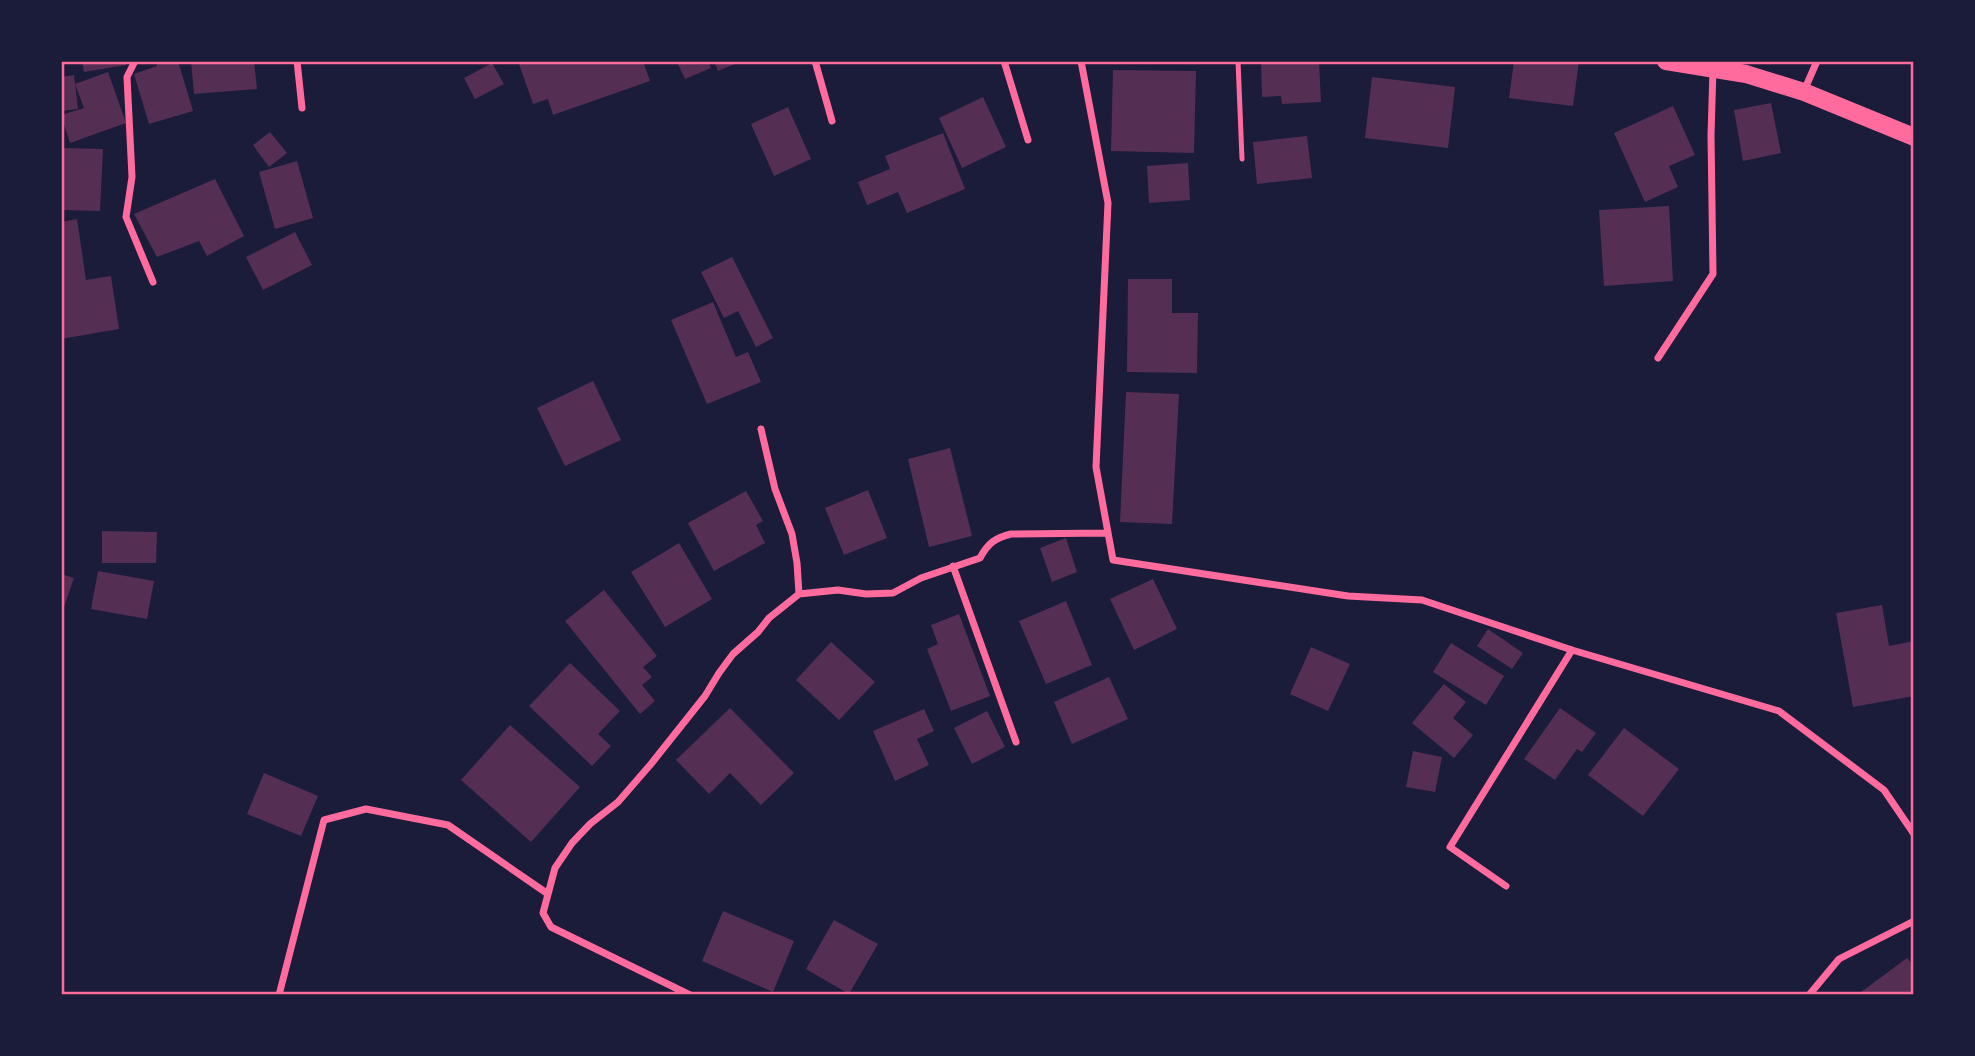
<svg xmlns="http://www.w3.org/2000/svg" width="1975" height="1056" font-family="'IBM Plex Sans',sans-serif">
<style>
.building{fill:#542f53}
.lines{fill:none;stroke-linecap:round;stroke-linejoin:round}
.service{stroke:#ff6b9d;stroke-width:5}
.minor{stroke:#ff6b9d;stroke-width:7}
.primary{stroke:#ff6b9d;stroke-width:18}
.neatline{fill:none;stroke:#ff6b9d;stroke-width:2.5}
</style>
<rect width="100%" height="100%" fill="#1b1b3a"/>
<path class="building" d="M82,61H126V65L84,72Z
M156,61H178L193,111L149,124L134,74L157,66Z
M191,61H254L257,89L194,94Z
M518,61H643L650,81L553,115L548,99L533,104Z
M684,61H708L711,68L685,79L678,64Z
M714,61H742L718,71Z
M1261,61H1319L1321,102L1282,104L1281,96L1262,97Z
M1514,61H1579L1573,106L1509,98Z
M492,63L504,84L475,99L464,78Z
M1113,70L1196,71L1194,153L1111,151Z
M108,72L126,123L70,143L61,115L84,108L75,84Z
M74,75L78,109L61,111V77Z
M1372,77L1455,87L1448,148L1365,138Z
M983,97L1006,147L962,168L939,118Z
M1771,103L1781,153L1743,161L1734,110Z
M1673,106L1695,155L1669,166L1678,187L1645,202L1614,133Z
M788,107L811,159L774,176L751,124Z
M270,132L287,153L269,167L253,145Z
M943,133L965,189L907,213L898,192L867,205L858,182L890,169L885,156Z
M1307,136L1312,178L1257,184L1253,142Z
M61,148L103,149L100,211L61,210Z
M297,161L313,218L275,229L259,172Z
M1188,163L1190,200L1149,203L1147,166Z
M215,179L244,236L207,256L199,241L157,257L134,214Z
M1669,206L1673,281L1604,286L1599,210Z
M77,219L86,280L111,276L119,329L61,339V222Z
M295,232L312,265L263,290L246,257Z
M732,257L773,338L756,347L738,311L724,318L701,272Z
M1128,279H1172V313H1198L1197,373L1127,372Z
M713,302L736,357L748,352L761,382L707,404L671,320Z
M593,381L621,440L565,466L537,408Z
M1126,392L1179,394L1172,524L1120,522Z
M950,448L972,536L929,547L908,459Z
M868,490L887,538L844,555L825,508Z
M746,491L763,521L756,525L765,543L714,571L688,523Z
M102,531L157,532L156,563H102Z
M1066,538L1077,572L1052,582L1040,548Z
M679,543L712,599L665,627L631,572Z
M98,571L154,581L147,619L91,609Z
M61,574L74,578L64,607L61,606Z
M1153,579L1177,629L1134,650L1110,599Z
M604,590L657,656L643,667L652,677L642,685L655,701L640,714L565,621Z
M1066,601L1092,665L1046,684L1019,621Z
M1882,605L1889,646L1914,641V696L1853,707L1836,613Z
M959,614L990,696L951,711L927,649L938,644L931,625Z
M1488,629L1523,653L1512,669L1477,646Z
M831,642L875,682L839,720L796,680Z
M1451,643L1504,676L1486,705L1433,672Z
M1311,647L1350,664L1328,711L1290,694Z
M570,663L620,711L598,734L611,746L592,766L529,706Z
M1109,677L1128,719L1072,744L1054,702Z
M1444,684L1466,702L1453,718L1473,735L1454,758L1412,723Z
M730,708L794,773L761,805L730,773L709,794L676,760Z
M1560,708L1596,733L1582,752L1577,749L1555,780L1524,759Z
M924,709L934,731L917,739L929,765L895,781L873,731Z
M987,711L1005,747L972,764L954,728Z
M510,725L580,787L531,842L461,780Z
M1624,728L1679,769L1643,816L1588,775Z
M1413,751L1442,757L1435,792L1406,787Z
M264,773L318,796L301,836L247,814Z
M723,911L794,941L773,992L702,961Z
M834,920L878,944L849,994L806,969Z
M1907,958L1914,966V995H1857Z"/>
<g class="lines">
<path class="service" d="M1238,61L1242,159"/>
<path class="minor" d="M135,61L127,77L132,177L126,217L153,282
M297,61L302,108
M815,61L832,121
M1004,61L1028,140
M1081,61L1108,203L1096,467L1113,560L1348,596L1422,600L1572,650L1779,711L1884,790L1914,834
M1804,91L1817,61
M1658,358L1713,274L1711,135L1713,69
M761,429L775,489L792,534L797,563L799,594
M953,566L1016,742
M1506,886L1450,847L1572,650
M279,995L324,820L366,809L448,825L548,894
M690,995L551,927L543,913L555,868L572,843L590,824L618,802L651,764L705,696L719,673L733,654L758,632L769,618L799,594L838,590L866,594L893,593L921,578L980,558C988,543 995,538 1011,534L1107,533
M1809,995L1839,959L1914,921"/>
<path class="primary" d="M1666,61L1746,74L1804,92L1914,137"/>
</g>
<rect width="1975" height="1056" fill="none" stroke="#1b1b3a" stroke-width="126"/>
<rect x="63" y="63" width="1849" height="930" class="neatline"/>
</svg>
